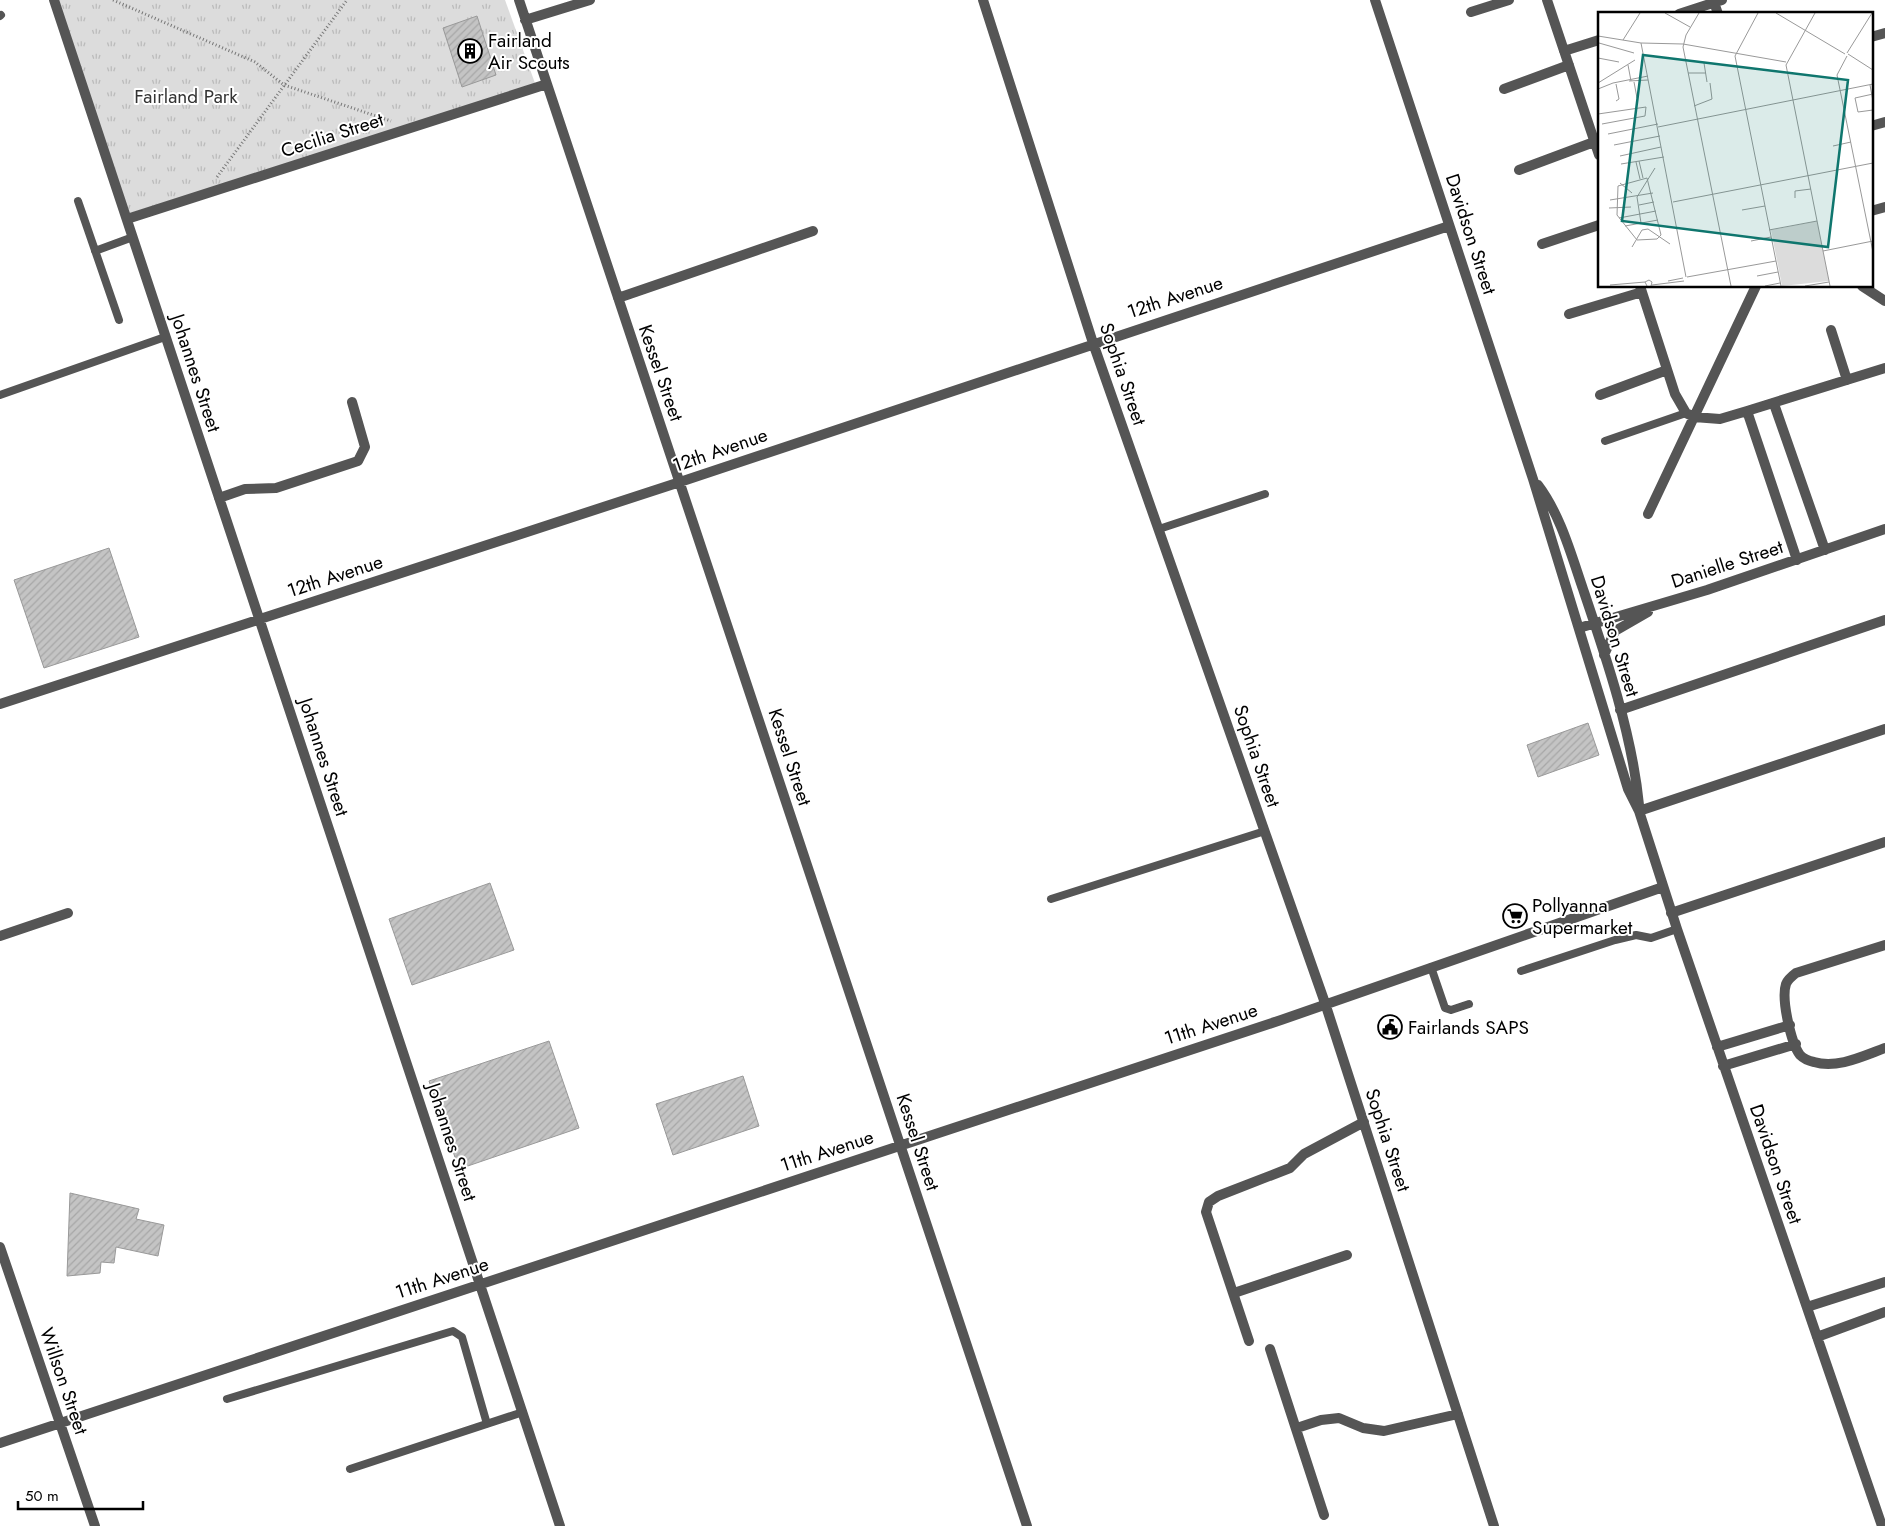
<svg xmlns="http://www.w3.org/2000/svg" width="1885" height="1526" font-family="Jost,sans-serif">
<style>
.grass{fill:url(#grass-tufts)}
.building{fill:url(#building-hatch);stroke:#999}
.lines{fill:none;stroke-linecap:round;stroke-linejoin:round}
.path{stroke:#777;stroke-width:3;stroke-dasharray:1 2.5;stroke-linecap:butt}
.lane{stroke:#555;stroke-width:8}
.street{stroke:#555;stroke-width:10}
.labels{text-anchor:middle;dominant-baseline:central;stroke-width:4;stroke-linejoin:round;paint-order:stroke}
.poi-label{font-size:19px;fill:#000;stroke:#fff;text-anchor:start}
.park-label{font-size:19px;fill:#333;stroke:#fff}
.street-label{font-size:19px;fill:#000;stroke:#fff}
.inset-road{fill:none;stroke:#999;stroke-width:1}
.view{fill:#0f766e;fill-opacity:0.15;stroke:#0f766e;stroke-width:2.5}
.inset-edge{fill:none;stroke:#000;stroke-width:2.5}
</style>
<defs>
<pattern id="grass-tufts" width="24" height="20" patternUnits="userSpaceOnUse" patternTransform="scale(1.25)"><rect width="24" height="20" fill="#dcdcdc"/><path d="M3 7l-1-3M5 7V3M7 7l1-3M15 17l-1-3M17 17v-4M19 17l1-3" fill="none" stroke="#bbb"/></pattern>
<pattern id="building-hatch" width="6" height="6" patternUnits="userSpaceOnUse" patternTransform="scale(1.25)"><rect width="6" height="6" fill="#c4c4c4"/><path d="M-1 1l2-2M0 6l6-6M5 7l2-2" fill="none" stroke="#a7a7a7"/></pattern>
</defs>
<rect width="100%" height="100%" fill="#fff"/>
<path class="grass" d="M53,0H505L536,86L124,215Z"/>
<path class="building" d="M477,16L496,75L462,87L443,28Z
M109,548L139,637L44,668L14,580Z
M1588,723L1599,755L1538,777L1527,745Z
M490,883L514,950L412,985L389,919Z
M549,1041L579,1128L459,1169L429,1081Z
M743,1076L759,1126L673,1155L656,1104Z
M70,1193L139,1209L136,1219L164,1225L158,1256L116,1247L114,1263L101,1262L100,1273L67,1276Z"/>
<g class="lines">
<path class="path" d="M113,0L255,62L284,85L391,121
M217,177L347,0"/>
<path class="lane" d="M0,16L1,15
M78,201L119,320
M95,251L133,237
M0,395L165,337
M1605,441L1686,413
M1159,529L1265,494
M1051,899L1265,831
M1431,967L1445,1008L1451,1010L1469,1004
M1521,971L1615,940L1636,935L1651,938L1677,929
M227,1399L453,1331L462,1337L487,1424
M350,1469L523,1412"/>
<path class="street" d="M54,0L560,1526
M519,0L1027,1526
M983,0L1093,343L1325,1003L1494,1526
M1375,0L1533,479L1628,789L1639,811L1677,929L1882,1526
M1547,0L1599,155
M1714,2L1718,14
M1471,12L1509,0
M1679,14L1722,0
M525,20L590,0
M1871,37L1885,33
M1564,51L1599,40
M1504,89L1569,65
M1871,126L1885,122
M1519,170L1594,142
M1871,211L1885,207
M127,219L547,84
M1542,244L1599,225
M1640,286L1675,394L1686,413L1694,417L1720,419L1747,411L1885,368
M1862,286L1885,301
M618,298L813,231
M1569,314L1642,292
M1831,330L1847,380
M1600,395L1667,370
M1774,404L1825,550
M1747,411L1797,560
M1538,485C1560,514 1571,554 1583,589C1606,657 1632,733 1639,805
M219,498L245,489L276,488L358,461L365,447L352,402
M1648,514L1756,286
M1579,628L1707,590L1885,529
M1604,655L1615,631L1648,612
M0,704L680,482L1449,226
M1620,710L1885,620
M1639,811L1885,729
M1671,913L1885,842
M0,936L68,913
M1885,945L1796,973C1792,976 1788,979 1786,984C1781,999 1791,1043 1800,1055C1804,1059 1809,1061 1814,1062C1837,1069 1863,1056 1885,1048
M1717,1047L1790,1025
M1723,1066L1796,1044
M0,1247L95,1526
M1234,1293L1347,1255
M1807,1307L1885,1282
M1817,1337L1885,1312
M1249,1341L1206,1212L1209,1202L1218,1196L1290,1168L1304,1154L1364,1122
M1270,1349L1324,1515
M1297,1428L1321,1420L1339,1418L1363,1428L1384,1431L1458,1414
M0,1443L1281,1020L1663,887"/>
</g>
<defs>
<g id="building-ring" transform="scale(1.25)"><circle r="9.5" fill="#fff" stroke="#000" stroke-width="1.5"/><path d="M-4-6H4V6H1V3H-1V6H-4ZM-2.5-4.3h1.7v1.8h-1.7ZM.8-4.3h1.7v1.8H.8ZM-2.5-1h1.7V.8h-1.7ZM.8-1h1.7V.8H.8Z" fill="#000"/></g>
<g id="supermarket-ring" transform="scale(1.25)"><circle r="9.5" fill="#fff" stroke="#000" stroke-width="1.5"/><path d="M-6-5.5h2.5l.6 2H6L4.5 2H-2.5L-4.4-4H-6ZM-1.5 3.2a1.3 1.3 0 1 0 .1 0ZM3 3.2a1.3 1.3 0 1 0 .1 0Z" fill="#000"/></g>
<g id="civic-ring" transform="scale(1.25)"><circle r="9.5" fill="#fff" stroke="#000" stroke-width="1.5"/><path d="M-.6-6.5H3V-4.5H.6V-3L4-1V1h2V6H-6V1h2V-1L-.6-3ZM-1.2 2.5V6h2.4V2.5Z" fill="#000"/></g>
</defs>
<g fill-rule="evenodd">
<use href="#building-ring" x="470" y="51"/>
<use href="#supermarket-ring" x="1515" y="916"/>
<use href="#civic-ring" x="1390" y="1027"/>
</g>
<g class="labels">
<g class="poi-label">
<text x="488" y="40">Fairland<tspan x="488" dy="22">Air Scouts</tspan></text>
<text x="1532" y="905">Pollyanna<tspan x="1532" dy="22">Supermarket</tspan></text>
<text x="1408" y="1027">Fairlands SAPS</text>
</g>
<g class="park-label">
<text x="186" y="96">Fairland Park</text>
</g>
<g class="street-label">
<text transform="translate(332 135) rotate(-18)">Cecilia Street</text>
<text transform="translate(1471 234) rotate(72)">Davidson Street</text>
<text transform="translate(1175 297) rotate(-18)">12th Avenue</text>
<text transform="translate(196 373) rotate(72)">Johannes Street</text>
<text transform="translate(661 373) rotate(71)">Kessel Street</text>
<text transform="translate(1123 374) rotate(71)">Sophia Street</text>
<text transform="translate(720 450) rotate(-19)">12th Avenue</text>
<text transform="translate(1727 564) rotate(-18)">Danielle Street</text>
<text transform="translate(335 576) rotate(-18)">12th Avenue</text>
<text transform="translate(1615 636) rotate(73)">Davidson Street</text>
<text transform="translate(1257 756) rotate(71)">Sophia Street</text>
<text transform="translate(324 757) rotate(72)">Johannes Street</text>
<text transform="translate(790 757) rotate(72)">Kessel Street</text>
<text transform="translate(1211 1024) rotate(-18)">11th Avenue</text>
<text transform="translate(1388 1140) rotate(72)">Sophia Street</text>
<text transform="translate(452 1142) rotate(72)">Johannes Street</text>
<text transform="translate(918 1142) rotate(72)">Kessel Street</text>
<text transform="translate(827 1151) rotate(-18)">11th Avenue</text>
<text transform="translate(1776 1164) rotate(71)">Davidson Street</text>
<text transform="translate(442 1278) rotate(-18)">11th Avenue</text>
<text transform="translate(64 1381) rotate(71)">Willson Street</text>
</g>
</g>
<g transform="translate(1598 12)">
<rect width="275" height="275" fill="#fff"/>
<path d="M219,209L231,269L184,274L173,218Z" fill="#dcdcdc"/>
<path class="inset-road" d="M67,1L92,15M101,1L88,23L85,35L133,274M160,1L137,44L183,274M178,1L247,42M217,1L188,53L232,274M0,24L43,31L85,32L188,50M25,28L42,1M1,31L36,41M43,31L88,265M249,41L274,1M250,42L275,58M249,44L239,63L275,240M0,46L21,50M106,51L109,70M30,53L33,69M90,61H108M31,69L50,68M36,70L39,86M0,71L37,48M272,73L275,89M0,77L15,71L50,64M275,82L257,86L260,100L275,98M18,89L21,87L18,72M96,94L114,87L112,71M0,102L48,95L47,104L4,112M60,115L275,72M10,122L60,112M16,133L62,124M235,134L253,130M22,144L63,135M41,149L45,166M38,150L42,167M23,152L66,145M49,166L63,223L59,227L39,228L19,203L20,174ZM22,171L34,181M197,186V179L213,177M12,188L55,181M75,190L275,151M41,193L56,190M11,196L33,195M144,198L167,194M21,206L58,199M43,211L39,185L57,156M27,214L60,208M171,218L219,209M153,229L173,225M34,235L44,218L50,217L72,232M225,239L275,229M159,264L180,260M89,265L178,249M70,269L85,266M12,273L47,270M54,273L86,269M49,274L47,270L51,268L54,270L53,274M167,274L182,271M207,274L231,270"/>
<path class="view" d="M45,43L250,68L230,235L24,209Z"/>
<rect width="275" height="275" class="inset-edge"/>
</g>
<path d="M18 1501v8h125v-8" fill="none" stroke="#000000" stroke-width="2.5"/>
<text x="25" y="1501" font-size="15" fill="#000000" stroke="#ffffff" stroke-width="4" paint-order="stroke">50 m</text>
</svg>
